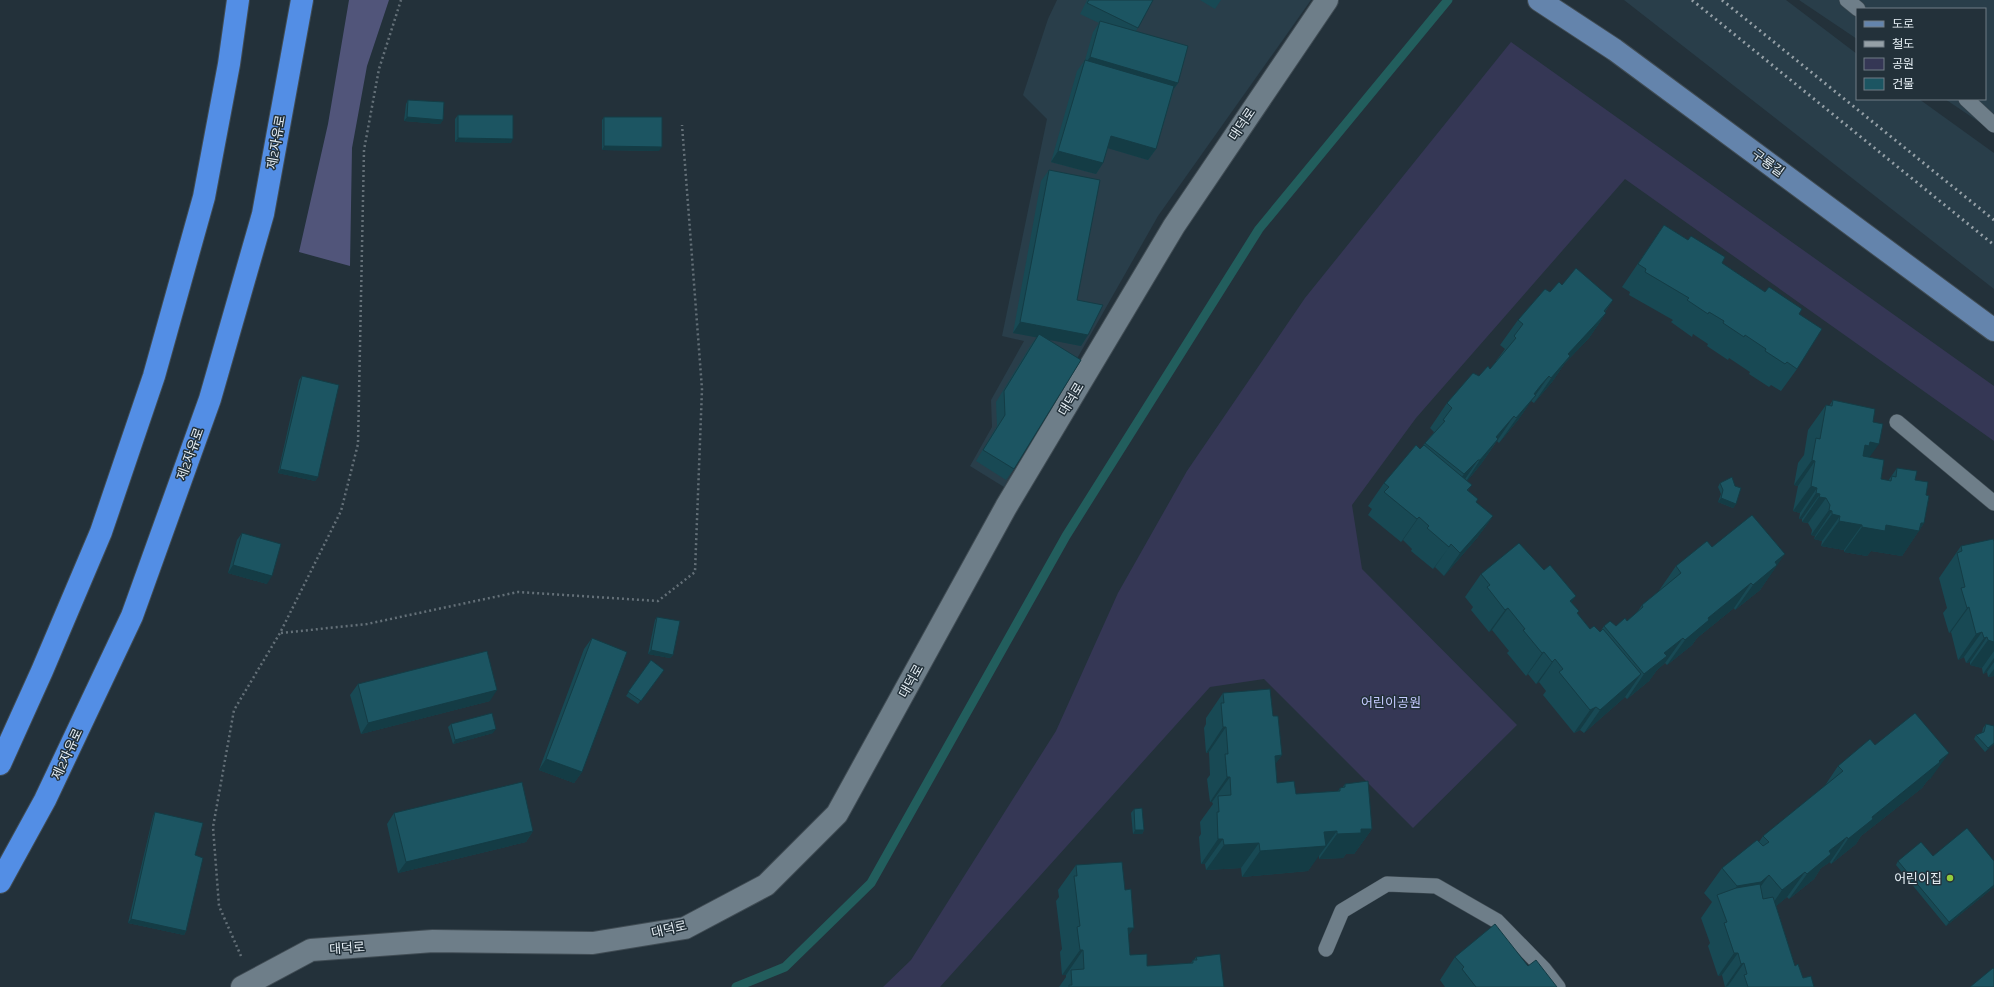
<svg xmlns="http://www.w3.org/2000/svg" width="1994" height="987" font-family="Raleway,'Noto Sans KR',sans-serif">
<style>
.built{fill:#293e4a}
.green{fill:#353755}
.forest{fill:#51557a}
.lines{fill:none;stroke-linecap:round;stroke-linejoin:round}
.stream{stroke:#225e5d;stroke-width:9}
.service-casing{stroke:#404c54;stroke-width:16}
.minor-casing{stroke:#404c54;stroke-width:24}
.secondary-casing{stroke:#404c54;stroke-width:24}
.trunk-casing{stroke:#404c54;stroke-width:24}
.path{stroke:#647078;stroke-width:2.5;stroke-dasharray:2 3;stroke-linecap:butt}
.service{stroke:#6e7e89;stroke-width:15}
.minor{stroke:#6e7e89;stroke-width:22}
.secondary{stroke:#6484ac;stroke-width:22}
.trunk{stroke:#538ee5;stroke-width:22}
.rail{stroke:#95a0a7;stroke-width:3;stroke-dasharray:2 4;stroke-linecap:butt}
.wall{fill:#184954}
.shaded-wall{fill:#143c45}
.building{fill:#1c5562;stroke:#143c45}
.poi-dot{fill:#94cc3c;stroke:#23313a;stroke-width:1.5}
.labels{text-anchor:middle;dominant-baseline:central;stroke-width:3;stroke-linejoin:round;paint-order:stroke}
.street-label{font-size:13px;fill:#e6eff5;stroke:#23313a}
.park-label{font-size:13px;fill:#c5caff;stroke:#23313a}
.poi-label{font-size:13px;fill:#e6eff5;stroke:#23313a;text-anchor:end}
</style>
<rect width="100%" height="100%" fill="#23313a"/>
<path class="built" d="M1057,0H1311L1158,216L1004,487L970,466L992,427L991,400L1024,341L1002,336L1047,119L1023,95L1048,19Z
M1624,0H1786L1857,54V99H1919L1994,153V289Z
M1799,0H1994V132L1945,99H1985V9H1857V39Z"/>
<path class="green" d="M1511,42L1994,386V441L1625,179L1416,418L1352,505L1362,569L1517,725L1413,828L1264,679L1210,687L940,987H883L911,960L1056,731L1118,593L1187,471L1305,298Z"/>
<path class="forest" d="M349,0H389L367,66L352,148L350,266L299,252L328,124Z"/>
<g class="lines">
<path class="stream" d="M736,987L785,967L871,883L1066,536L1259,229L1448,0"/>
<g class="service-casing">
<path id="service" d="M1847,0L1858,9
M1966,99L1994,125
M1897,422L1994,503
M1326,949L1342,911L1387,884L1436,886L1497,921L1544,969L1558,987"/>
</g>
<g class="minor-casing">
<path id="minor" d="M242,987L311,950L433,941L593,943L685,928L766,885L837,814L1006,507L1174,226L1327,0"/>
</g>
<g class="secondary-casing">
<path id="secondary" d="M1539,0L1615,50L1994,330"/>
</g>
<g class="trunk-casing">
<path id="trunk" d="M0,764L42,671L101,532L154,376L204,197L229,64L238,0
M0,882L45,800L132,616L210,399L263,214L302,0"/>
</g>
<path class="path" d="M281,633L367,624L518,592L658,601L695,572L702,389L682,125
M241,956L219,906L213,827L234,710L280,633L341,511L358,444L364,150L379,69L401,0"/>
<use href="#service" class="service"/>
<use href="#minor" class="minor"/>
<use href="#secondary" class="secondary"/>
<use href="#trunk" class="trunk"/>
<path class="rail" d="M1692,0L1994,245
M1722,0L1994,220"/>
</g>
<path class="wall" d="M1087,0H1153L1136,31L1178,83L1174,89L1156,149L1148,160L1108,148L1103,163L1096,174L1051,162L1077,71L1085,60L1093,32L1099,23L1080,14Z
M1200,0H1221L1215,9Z
M408,100L443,120L440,124L404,121L406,104Z
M458,115L511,143L455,142V119Z
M604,117L659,151L602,150V120Z
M1049,170L1077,300L1088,335L1081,346L1048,339L1014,469L1006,480L976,461L997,426L996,402L1031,345L1037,337L1013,333L1041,181Z
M1664,225L1688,240L1691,236L1722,263L1765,292L1799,314L1797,369L1781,391L1771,385L1769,387L1749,374L1750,372L1729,358L1728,360L1707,346L1708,344L1693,334L1692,337L1671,322L1673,320L1629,295L1630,292L1622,287Z
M1562,285L1613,300L1605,312L1606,313L1589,338L1565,363L1552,382L1534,403L1531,401L1518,420L1499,443L1497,441L1481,464L1467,481L1472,485L1468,490L1476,502L1493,516L1477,538L1444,576L1435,567L1433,569L1411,551L1412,549L1403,540L1401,542L1368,515L1372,509L1368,506L1384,483L1420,449L1431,436L1434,432L1430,428L1447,403L1479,376L1490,369L1497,361H1496L1505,349L1500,345L1518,320L1550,292Z
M302,376L318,477L315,481L278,473L299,380Z
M1833,400L1873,422L1869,458L1881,479L1888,481L1897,468L1915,480L1926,495L1924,523L1902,556L1871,551L1867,556L1844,552V550L1821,546L1822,541L1814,539L1815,536L1811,535L1812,530L1808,523L1802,522V519H1799L1800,513L1793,511L1798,486L1794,485L1798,463L1804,455L1808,430L1826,405L1829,406Z
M1720,483L1736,504L1733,508L1718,502L1721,494L1718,487Z
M242,533L267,584L228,573L237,540Z
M1994,541V676L1988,677L1987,672L1983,674L1982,668L1970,665V662L1966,663L1964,657L1958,660L1951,632L1949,633L1943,613L1947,608L1939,578L1961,546Z
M1712,547L1777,565L1760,590L1735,610L1734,608L1697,638L1692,645L1667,665L1665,663L1657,670L1649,681L1627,699L1625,697L1584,733L1580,730L1574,733L1543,695L1546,691L1539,682L1536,684L1528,674L1526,676L1507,653L1509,651L1492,630L1489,632L1471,610L1473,607L1465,597L1481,574L1571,603L1579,611L1577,614L1590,629L1600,632L1604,626H1616L1627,621L1636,614L1642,605L1658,592L1676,566Z
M657,617L673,655L670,658L648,654L655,620Z
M592,638L582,772L574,783L539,770L584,649Z
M651,660L664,670L638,704L626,696Z
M358,684L490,701L361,734L350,695Z
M1223,693L1273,716L1282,755L1275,764L1277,783L1296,794L1338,791L1340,788H1342L1345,784L1372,829L1354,854H1346L1343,858L1319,859V856H1318L1308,871L1242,877L1241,868L1206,870L1205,864H1201L1199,837L1201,834L1200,822L1213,804L1212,802H1210L1207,779L1210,775L1209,752L1206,753L1204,728L1206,724V718Z
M451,724L493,733L453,744L448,727Z
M1986,724L1994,744L1985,752L1974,739L1976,735L1982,733L1983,728Z
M1875,745L1931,778L1927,781L1922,788L1861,836L1856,844L1831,864L1830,862L1821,868L1814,879L1789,899L1787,897L1776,906L1795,966L1803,978L1814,987H1725L1722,975L1718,976L1708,946L1710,943L1701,918L1712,902L1704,893L1722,868L1759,842L1763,836L1824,787L1838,766Z
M1134,809L1144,830L1142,834H1133L1131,813Z
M155,812L195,855L186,931L184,935L128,923L153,816Z
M394,813L533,831L526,842L398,873L387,824Z
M1933,856L1994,861V887L1946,926L1896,865L1898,861Z
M1076,865L1128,936L1130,955L1147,966L1191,963L1193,960H1194L1196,957L1224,987H1059L1066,977V975H1062L1060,952L1062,949L1056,901L1059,897L1058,890Z
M1455,957L1528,966L1557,987H1445L1440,980Z"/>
<path class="shaded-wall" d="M1090,57L1178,83L1170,94L1082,68Z
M407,117L443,120L440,124L404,121Z
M1111,136L1156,149L1148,160L1104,147Z
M458,138L513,139L511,143L455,142Z
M604,146L662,147L659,151L602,150Z
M1058,151L1103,163L1096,174L1051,162Z
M1613,300L1596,324L1606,313L1589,338L1565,363L1552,382L1534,403L1568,354Z
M1020,322L1088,335L1081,346L1013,333Z
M1549,376L1518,420L1499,443L1534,394Z
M1514,416L1497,441L1478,462L1496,437Z
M1498,439L1481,464L1463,486L1480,460Z
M1870,442L1879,444L1861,469L1854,468L1865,445Z
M1478,460L1461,485L1446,499L1464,474Z
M1812,460L1815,461L1798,486L1794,485Z
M280,469L318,477L315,481L278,473Z
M1811,486L1817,488L1800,513L1793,511Z
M1816,493L1820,494L1802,519H1799Z
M1819,497L1826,498L1808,523L1802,522Z
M1721,498L1736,504L1733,508L1718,502Z
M1829,510L1832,511L1815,536L1811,535Z
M1832,514L1840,516L1822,541L1814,539Z
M1493,516L1477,538L1444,576L1460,553Z
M1419,517L1403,540L1401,542L1417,519Z
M1839,521L1862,525L1844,550L1821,546Z
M1921,523H1924L1902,556L1871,551L1867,556L1844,552L1862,527Z
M1451,544L1435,567L1433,569L1449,547Z
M1785,554L1760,590L1735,610L1753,585L1775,562Z
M233,565L272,576L267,584L228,573Z
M1751,583L1734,608L1697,638L1692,645L1667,665L1685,640L1708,618Z
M1576,596L1560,619L1570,601Z
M1969,607L1951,632L1949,633L1967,608Z
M1508,608L1492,630L1489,632L1505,610Z
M1982,632L1964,657L1958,660L1976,634Z
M1987,637L1970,662L1966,663L1984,638Z
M1683,638L1665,663L1657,670L1649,681L1627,699L1644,674L1664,653Z
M1988,640L1994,642V651L1982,668L1970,665Z
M651,650L673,655L670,658L648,654Z
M1544,652L1528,674L1526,676L1542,653Z
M1994,658V662L1987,672L1983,674Z
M1555,659L1539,682L1536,684L1552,662Z
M1994,669V676L1988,677Z
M1641,674L1625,697L1584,733L1600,710Z
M497,690L490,701L361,734L368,723Z
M1596,707L1580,730L1574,733L1590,710Z
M1223,727H1226L1209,752L1206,753Z
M496,729L493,733L453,744L455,740Z
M1994,743V744L1985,752L1988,748Z
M1949,753L1931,778L1927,781L1922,788L1861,836L1856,844L1831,864L1848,839L1872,817Z
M1282,755L1264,780L1275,756Z
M546,759L582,772L574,783L539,770Z
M1227,777H1230L1212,802H1210Z
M1361,829H1372L1354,854H1346L1343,858L1319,859L1337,834Z
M1135,830H1144L1142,834H1133Z
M533,831L526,842L398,873L406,862Z
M1337,831L1308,871L1242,877L1260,851L1324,832Z
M1847,837L1830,862L1821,868L1814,879L1789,899L1807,874L1829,851Z
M1218,839H1223L1205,864H1201Z
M1259,843L1241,868L1206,870L1224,845Z
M1805,872L1787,897L1764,916L1782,890Z
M1769,875L1751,900L1722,908L1737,886Z
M1994,885V887L1946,926L1949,922Z
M131,919L186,931L184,935L128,923Z
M1128,928H1134L1116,953Z
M1080,950H1083L1066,975H1062Z
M1734,953H1738L1722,975L1718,976Z
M1744,963L1728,986L1725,987L1741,964Z"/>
<path class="building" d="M1089,0H1153L1138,28L1087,3Z
M1100,21L1188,46L1178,83L1090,57Z
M1085,60L1174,86L1156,149L1111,136L1103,163L1058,151Z
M408,100L444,102L443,120L407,117Z
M458,115H513V139L458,138Z
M604,117H662V147L604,146Z
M1049,170L1100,180L1077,300L1103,305L1088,335L1020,322Z
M1664,225L1688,240L1691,236L1725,257L1722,263L1765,292L1769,287L1802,309L1799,314L1822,329L1797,369L1787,362L1785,364L1765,351L1766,349L1745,335L1744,337L1723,323L1724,321L1709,312L1708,314L1687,300L1689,298L1645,272L1646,269L1638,264Z
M1576,268L1613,300L1604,311L1606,313L1568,354L1570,356L1551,378L1549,376L1541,385L1534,394L1536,395L1516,418L1514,416L1496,437L1498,439L1480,460H1478L1464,474L1425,443L1445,421L1443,420L1452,408L1447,403L1473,373L1479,376L1488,366L1490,369L1516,338L1514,336L1523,324L1518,320L1545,289L1550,292L1559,282L1562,285Z
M1039,334L1081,360L1014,469L983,450L1005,415L1004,391Z
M302,376L339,385L318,477L280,469Z
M1833,400L1875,409L1873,422L1883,424L1879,444L1870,442L1869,446L1865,445L1863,456L1884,460L1881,479L1891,481L1892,476L1896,477L1897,468L1917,471L1915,480L1928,482L1926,495L1929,496L1924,523H1921L1919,531L1886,525L1885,531L1862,527V525L1839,521L1840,516L1832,514V511L1829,510L1830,505L1826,498L1819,497L1820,494L1816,493L1817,488L1811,486L1815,461L1812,460L1816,438L1820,439L1826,405L1832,406Z
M1416,445L1420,449L1424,445L1472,485L1467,490L1478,499L1476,502L1493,516L1460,553L1451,544L1449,547L1427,528L1429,526L1419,517L1417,519L1384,492L1389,487L1384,483Z
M1732,477L1735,486L1741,488L1736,504L1721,498L1723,490L1720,483Z
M1752,515L1785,554L1775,562L1777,565L1753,585L1751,583L1708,618L1709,620L1685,640L1683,638L1664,653L1667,656L1644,674L1604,626L1610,621L1616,626L1625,618L1627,621L1643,607L1642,605L1681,573L1676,566L1707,541L1712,547Z
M242,533L281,544L272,576L233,565Z
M1993,539L1994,541V642L1988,640L1987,637L1984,638L1982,632L1976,634L1969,607L1967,608L1961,588L1965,587L1957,553L1962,551L1961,546Z
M1519,543L1544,570L1550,565L1576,596L1570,601L1579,611L1577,613L1590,629L1594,626L1600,632L1603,629L1641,674L1600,710L1596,707L1590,710L1559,672L1563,669L1555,659L1552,662L1544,652L1542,653L1523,630L1525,629L1508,608L1505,610L1487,587L1490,585L1481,574Z
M657,617L680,621L673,655L651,650Z
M592,638L627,652L582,772L546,759Z
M487,651L497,690L368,723L358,684Z
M651,660L664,670L641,701L628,692Z
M1270,689L1273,716H1278L1282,755L1275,756L1277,783L1294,781L1296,794L1340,791V788L1345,787V784L1368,781L1372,829H1361V833L1337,834V831L1324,832L1326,846L1260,851L1259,843L1224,845L1223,839H1218L1217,812H1219L1218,796L1231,795L1230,777H1227L1225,754H1228L1226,727H1223L1221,703H1224L1223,693Z
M492,713L496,729L455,740L451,724Z
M1915,713L1949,753L1939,761L1940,762L1872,817L1873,819L1848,839L1847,837L1829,851L1831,854L1807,874L1805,872L1782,890L1769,875L1761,882L1737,886L1722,868L1757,840L1763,846L1769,842L1763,836L1843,771L1838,766L1870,739L1875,745Z
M1986,724L1994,726V743L1988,748L1976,735L1984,732Z
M522,782L533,831L406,862L394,813Z
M1142,808L1144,830H1135L1134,809Z
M155,812L203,823L195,855L203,858L186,931L131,919Z
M1967,828L1994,861V885L1949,922L1898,861L1921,842L1933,856Z
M1122,862L1125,890L1131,889L1134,928H1128L1130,955L1147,954V966L1193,963V960H1197L1196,957L1220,954L1224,987H1069V985H1072L1071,970L1084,969L1083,950H1080L1077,927L1080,926L1074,876H1077L1076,865Z
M1760,884L1763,899L1773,897L1795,966L1798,964L1803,978L1811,976L1814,987H1748L1744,975L1747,974L1744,963L1741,964L1738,953H1734L1724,923L1727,922L1717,895L1736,888Z
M1495,924L1528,966L1536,960L1557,987H1476L1462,969L1464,967L1455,957Z
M1993,968L1994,969V987H1970Z"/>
<circle class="poi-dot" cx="1950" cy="878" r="4"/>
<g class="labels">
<g class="street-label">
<text transform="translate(1242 124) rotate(-56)">대덕로</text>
<text transform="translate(276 142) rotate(-80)">제2자유로</text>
<text transform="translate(1768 163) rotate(36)">구룡길</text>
<text transform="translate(1071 399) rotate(-59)">대덕로</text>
<text transform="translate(190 454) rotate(-70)">제2자유로</text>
<text transform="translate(911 681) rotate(-61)">대덕로</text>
<text transform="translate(67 754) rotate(-65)">제2자유로</text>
<text transform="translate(669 929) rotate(-13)">대덕로</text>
<text transform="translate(347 948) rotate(-4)">대덕로</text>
</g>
<g class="park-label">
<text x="1391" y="702">어린이공원</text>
</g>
<g class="poi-label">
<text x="1942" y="878">어린이집</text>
</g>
</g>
<rect x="1856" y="8" width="130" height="92" fill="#23313a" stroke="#717d85"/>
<rect x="1864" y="21" width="20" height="6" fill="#6484ac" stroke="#717d85"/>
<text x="1892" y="28" font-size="12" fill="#e6eff5">도로</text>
<rect x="1864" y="41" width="20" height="6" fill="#95a0a7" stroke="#717d85"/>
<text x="1892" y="48" font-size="12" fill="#e6eff5">철도</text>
<rect x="1864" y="58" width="20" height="12" fill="#353755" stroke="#717d85"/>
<text x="1892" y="68" font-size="12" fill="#e6eff5">공원</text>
<rect x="1864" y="78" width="20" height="12" fill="#1c5562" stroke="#717d85"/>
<text x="1892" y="88" font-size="12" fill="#e6eff5">건물</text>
</svg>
